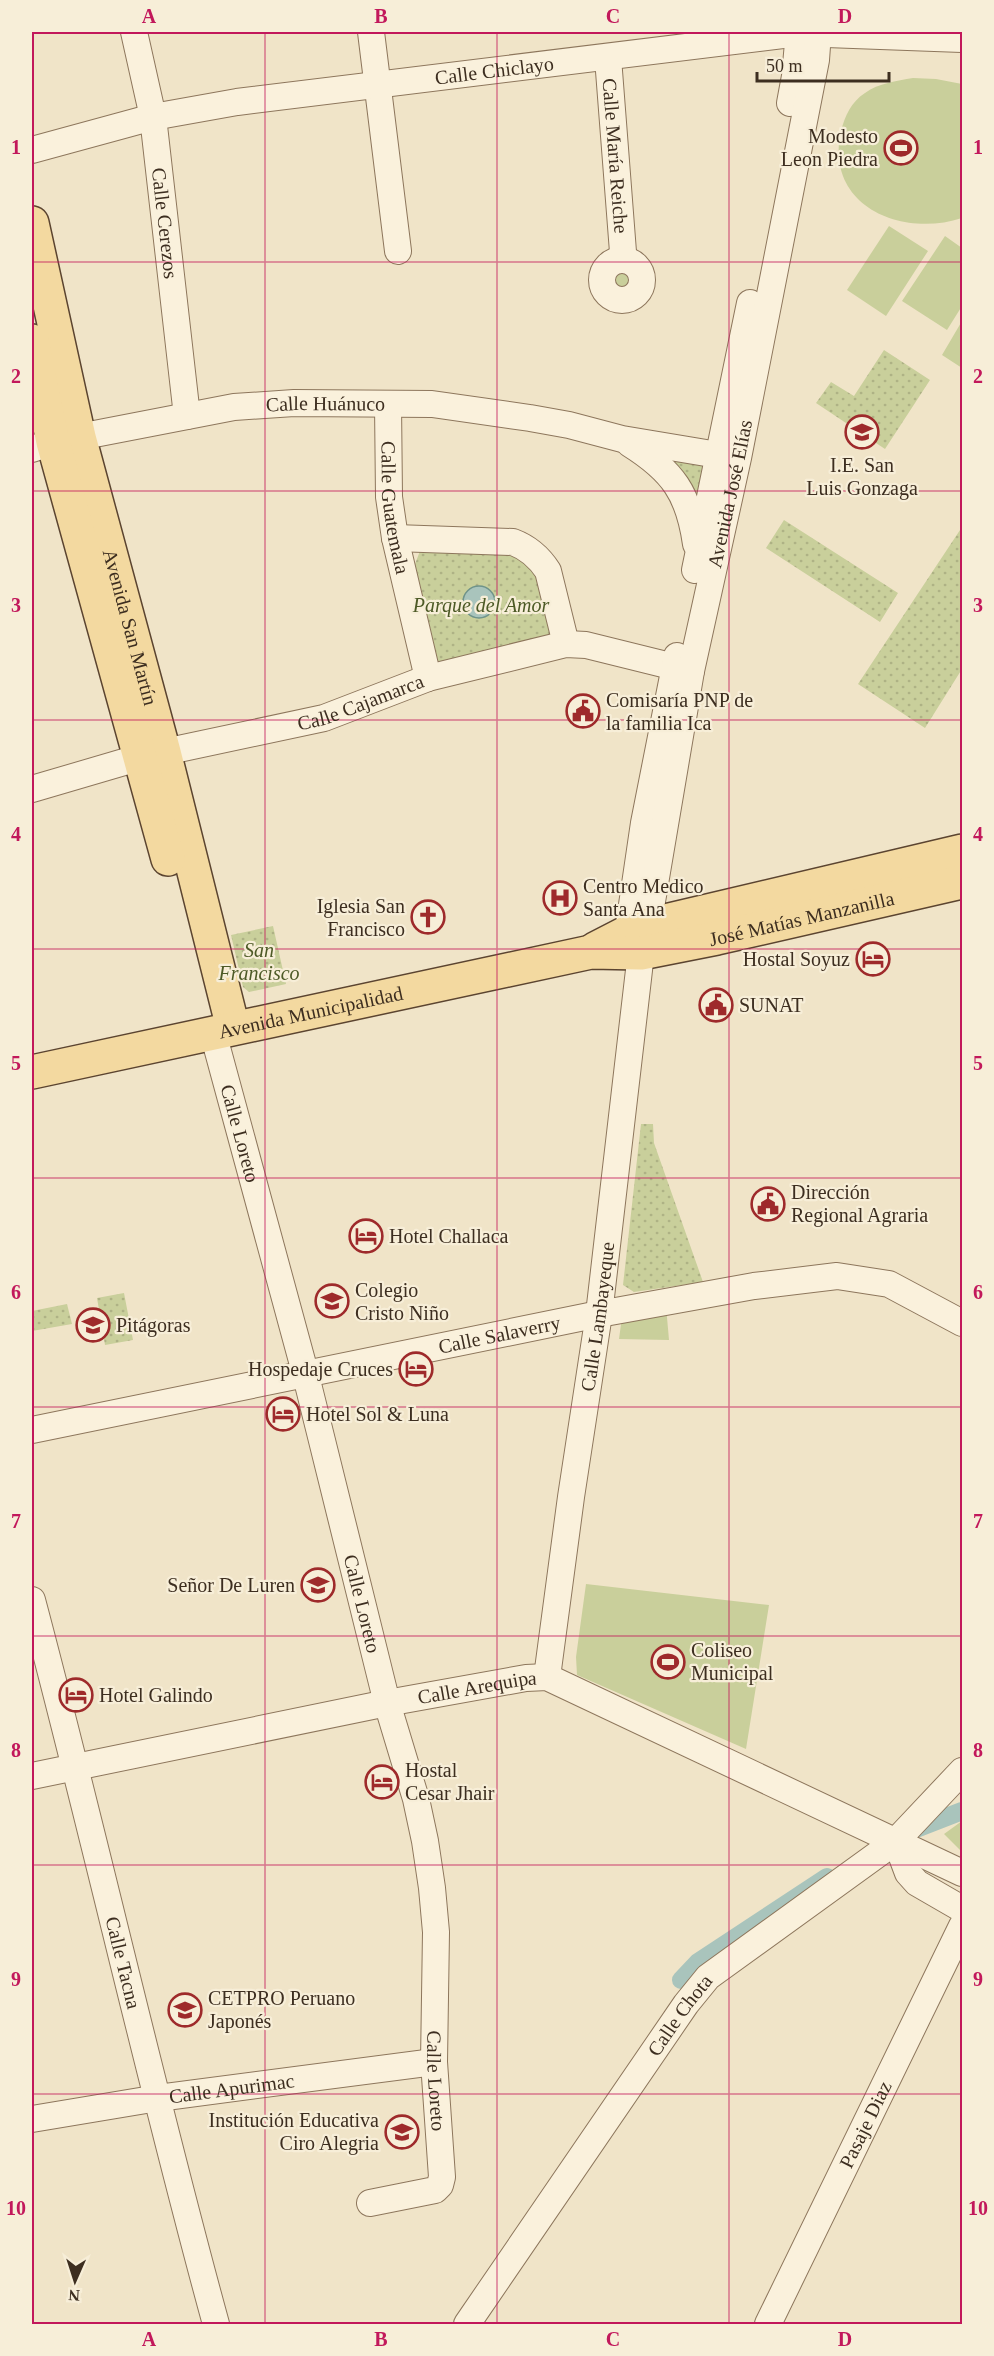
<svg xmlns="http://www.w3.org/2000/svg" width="994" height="2356" font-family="'Times New Roman',serif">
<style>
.green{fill:#c9cf9b}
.park{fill:url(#park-dots)}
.water{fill:#a9c4bc;stroke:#6f938a;stroke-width:1.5}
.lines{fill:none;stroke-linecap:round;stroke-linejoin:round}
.canal{stroke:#a9c4bc;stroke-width:18}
.minor-casing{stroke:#8d765c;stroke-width:28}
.major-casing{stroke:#5b4430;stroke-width:36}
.minor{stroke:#faf1dc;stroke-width:26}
.major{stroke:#f3d9a0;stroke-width:33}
.grid{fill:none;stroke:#c2185b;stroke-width:1.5;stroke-opacity:0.55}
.labels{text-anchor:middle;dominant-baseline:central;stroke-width:4.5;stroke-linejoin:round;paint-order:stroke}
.street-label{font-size:20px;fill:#3d2e20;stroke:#f7eed8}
.poi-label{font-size:20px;fill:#3d2e20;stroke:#f7eed8;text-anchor:start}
.park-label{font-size:20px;font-style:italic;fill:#4d5a26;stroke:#f7eed8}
.neatline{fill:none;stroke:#c2185b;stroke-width:2}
.grid-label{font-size:20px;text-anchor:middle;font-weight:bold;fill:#c2185b}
</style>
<defs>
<pattern id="park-dots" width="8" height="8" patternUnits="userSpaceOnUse" patternTransform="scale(1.5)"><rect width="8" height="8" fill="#c9cf9b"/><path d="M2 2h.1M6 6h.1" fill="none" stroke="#aeb285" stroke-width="1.8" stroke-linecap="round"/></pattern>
</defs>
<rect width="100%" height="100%" fill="#f0e4c8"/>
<path class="green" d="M913,78L936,79L962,84V218C902,238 824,206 841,131C845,116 851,102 865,93C879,83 896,81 913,78Z
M889,226L928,251L886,316L847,290Z
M945,236L962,248V306L947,330L902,301Z
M611 278a11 11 0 1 1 22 0a11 11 0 1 1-22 0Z
M962,321V368L942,355Z
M666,1306L669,1340L619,1339L622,1317Z
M586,1584L769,1605L746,1749L577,1675L576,1657Z
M962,1821V1852L944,1834Z"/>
<path class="park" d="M884,350L930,380L885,449L816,403L831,382L854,396Z
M666,458L709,462L700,502L690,484Z
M784,520L898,593L880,622L766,548Z
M962,527V669L925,728L858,684Z
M420,551L511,554C544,569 545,603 552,634L439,666L415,564Z
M273,926L286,984L249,992L243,987L231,935Z
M641,1124H653L654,1143L703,1282L634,1292L623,1285Z
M124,1293L133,1340L105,1345L97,1298Z
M67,1304L72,1324L32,1331V1311Z"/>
<path class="water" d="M463 602a16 16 0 1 1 32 0a16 16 0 1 1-32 0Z"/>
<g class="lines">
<path class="canal" d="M908,1832L962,1811
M681,1980L698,1962L827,1877"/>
<g class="minor-casing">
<g id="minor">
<path id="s1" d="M134,32L153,117L187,416"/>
<path d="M371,32L398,251"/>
<path id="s2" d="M608,58L623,252"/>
<path d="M790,103L795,76L799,32"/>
<path id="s3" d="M32,150L153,117L237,102L799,33L962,39"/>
<circle cx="622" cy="280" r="20"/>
<path id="s4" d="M388,404L389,497L395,538L428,678"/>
<path d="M630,444C673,471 689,494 696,544"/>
<path id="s5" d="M32,449L53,442L234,407L294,403L432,404L530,418L569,425L622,439L736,458"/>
<path d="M395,538L513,542C529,548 539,557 548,571L566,644"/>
<path d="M695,570L750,303"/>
<path id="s6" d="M32,789L141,757L324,718L428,678L566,644L586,645L691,671"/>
<path d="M636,945L628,932L644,823L677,656"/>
<path id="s7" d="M213,1033L305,1372L387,1703L416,1799L425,1841L432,1888L436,1932L434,2062L442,2177L440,2185L435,2190L370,2203"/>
<path id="s8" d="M32,1430L599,1314L754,1286L837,1276L889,1284L962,1323"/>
<path id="s9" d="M32,1600C96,1841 150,2084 216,2324"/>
<path id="s10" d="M547,1677L571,1497L599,1314L641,953L648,925L691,671L738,458L816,60L818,32"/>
<path id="s11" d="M32,1776L387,1703L526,1678L547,1677L962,1873"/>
<path d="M896,1841L908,1873L917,1883L962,1909"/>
<path id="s12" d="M32,2119L158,2098L434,2062"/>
<path id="s13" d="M467,2324L686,2004L708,1977L896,1841L962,1771"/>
<path id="s14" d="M768,2324L962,1926"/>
</g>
</g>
<g class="major-casing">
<g id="major">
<path id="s15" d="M32,223L79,437L164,752L233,1028"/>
<path d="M32,341L53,442L168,859"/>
<path d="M595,949L628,932L648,925L962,851"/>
<path id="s16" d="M32,1072L591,952L641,953L717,938L962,882"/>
</g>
</g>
<use href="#minor" class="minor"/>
<use href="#major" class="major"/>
</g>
<path class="grid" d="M265,32V2324M497,32V2324M729,32V2324M32,262H962M32,491H962M32,720H962M32,949H962M32,1178H962M32,1407H962M32,1636H962M32,1865H962M32,2094H962"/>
<defs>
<g id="stadium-ring" transform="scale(1.725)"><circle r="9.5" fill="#f7eed8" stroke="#9e2a2b" stroke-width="1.5"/><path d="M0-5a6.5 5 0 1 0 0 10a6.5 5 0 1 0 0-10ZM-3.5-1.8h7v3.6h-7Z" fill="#9e2a2b"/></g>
<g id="school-ring" transform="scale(1.725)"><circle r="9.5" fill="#f7eed8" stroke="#9e2a2b" stroke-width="1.5"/><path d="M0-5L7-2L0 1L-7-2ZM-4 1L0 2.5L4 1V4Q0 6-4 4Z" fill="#9e2a2b"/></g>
<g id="civic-ring" transform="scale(1.725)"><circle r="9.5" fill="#f7eed8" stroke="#9e2a2b" stroke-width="1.5"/><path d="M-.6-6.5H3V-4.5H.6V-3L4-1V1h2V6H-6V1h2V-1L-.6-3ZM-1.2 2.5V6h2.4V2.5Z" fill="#9e2a2b"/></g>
<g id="hospital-ring" transform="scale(1.725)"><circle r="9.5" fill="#f7eed8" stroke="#9e2a2b" stroke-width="1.5"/><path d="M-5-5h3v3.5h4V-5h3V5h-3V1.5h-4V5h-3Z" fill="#9e2a2b"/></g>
<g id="church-ring" transform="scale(1.725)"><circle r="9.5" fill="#f7eed8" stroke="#9e2a2b" stroke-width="1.5"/><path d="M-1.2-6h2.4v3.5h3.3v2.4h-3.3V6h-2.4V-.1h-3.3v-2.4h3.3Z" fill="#9e2a2b"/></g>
<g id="hotel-ring" transform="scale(1.725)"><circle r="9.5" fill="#f7eed8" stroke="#9e2a2b" stroke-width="1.5"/><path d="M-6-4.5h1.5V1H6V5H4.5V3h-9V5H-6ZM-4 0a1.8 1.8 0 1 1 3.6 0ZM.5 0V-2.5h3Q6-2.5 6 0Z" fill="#9e2a2b"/></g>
<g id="university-ring" transform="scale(1.725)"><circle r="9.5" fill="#f7eed8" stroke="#9e2a2b" stroke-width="1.5"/><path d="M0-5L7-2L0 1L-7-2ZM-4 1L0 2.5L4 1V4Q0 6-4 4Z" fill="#9e2a2b"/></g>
</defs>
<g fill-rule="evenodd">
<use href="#stadium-ring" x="901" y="148"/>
<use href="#school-ring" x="862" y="432"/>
<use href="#civic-ring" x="583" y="711"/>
<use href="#hospital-ring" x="560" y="898"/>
<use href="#church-ring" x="428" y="917"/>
<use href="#hotel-ring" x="873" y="959"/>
<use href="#civic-ring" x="716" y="1005"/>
<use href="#civic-ring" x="768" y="1204"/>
<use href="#hotel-ring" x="366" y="1236"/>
<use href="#school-ring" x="332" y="1301"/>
<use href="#school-ring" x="93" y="1325"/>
<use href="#hotel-ring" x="416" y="1369"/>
<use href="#hotel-ring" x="283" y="1414"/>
<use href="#school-ring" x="318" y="1585"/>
<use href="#stadium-ring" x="668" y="1662"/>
<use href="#hotel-ring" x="76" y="1695"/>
<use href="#hotel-ring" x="382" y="1782"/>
<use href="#university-ring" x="185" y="2010"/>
<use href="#school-ring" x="402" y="2132"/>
</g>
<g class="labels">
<g class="street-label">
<text stroke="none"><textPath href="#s3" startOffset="470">Calle Chiclayo</textPath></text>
<text stroke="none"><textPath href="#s2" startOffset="98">Calle María Reiche</textPath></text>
<text stroke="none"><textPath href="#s1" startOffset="194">Calle Cerezos</textPath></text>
<text stroke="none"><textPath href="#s5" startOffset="298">Calle Huánuco</textPath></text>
<text stroke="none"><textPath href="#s10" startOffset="1198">Avenida José Elías</textPath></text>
<text stroke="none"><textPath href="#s4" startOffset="104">Calle Guatemala</textPath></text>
<text stroke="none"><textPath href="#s15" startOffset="416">Avenida San Martín</textPath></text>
<text stroke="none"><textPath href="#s6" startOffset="340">Calle Cajamarca</textPath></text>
<text stroke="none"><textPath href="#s16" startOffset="786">José Matías Manzanilla</textPath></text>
<text stroke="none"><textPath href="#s16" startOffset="285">Avenida Municipalidad</textPath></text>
<text stroke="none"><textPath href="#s7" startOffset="104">Calle Loreto</textPath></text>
<text stroke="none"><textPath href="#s10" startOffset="364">Calle Lambayeque</textPath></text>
<text stroke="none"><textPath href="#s8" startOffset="477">Calle Salaverry</textPath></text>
<text stroke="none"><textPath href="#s7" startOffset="590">Calle Loreto</textPath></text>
<text stroke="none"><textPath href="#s11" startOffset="454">Calle Arequipa</textPath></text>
<text stroke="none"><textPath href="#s9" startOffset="374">Calle Tacna</textPath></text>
<text stroke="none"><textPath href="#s13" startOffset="375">Calle Chota</textPath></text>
<text stroke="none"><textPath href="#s7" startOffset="1076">Calle Loreto</textPath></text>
<text stroke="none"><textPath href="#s12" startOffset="202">Calle Apurimac</textPath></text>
<text stroke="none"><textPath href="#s14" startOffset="222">Pasaje Diaz</textPath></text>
</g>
<g class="poi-label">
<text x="878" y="136" text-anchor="end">Modesto<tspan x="878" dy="23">Leon Piedra</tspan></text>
<text x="862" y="465" text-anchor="middle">I.E. San<tspan x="862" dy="23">Luis Gonzaga</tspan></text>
<text x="606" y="700">Comisaría PNP de<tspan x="606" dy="23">la familia Ica</tspan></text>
<text x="583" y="886">Centro Medico<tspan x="583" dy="23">Santa Ana</tspan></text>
<text x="405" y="906" text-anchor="end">Iglesia San<tspan x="405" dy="23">Francisco</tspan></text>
<text x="850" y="959" text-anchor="end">Hostal Soyuz</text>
<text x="739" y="1005">SUNAT</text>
<text x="791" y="1192">Dirección<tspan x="791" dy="23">Regional Agraria</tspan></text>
<text x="389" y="1236">Hotel Challaca</text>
<text x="355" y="1290">Colegio<tspan x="355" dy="23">Cristo Niño</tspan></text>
<text x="116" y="1325">Pitágoras</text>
<text x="393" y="1369" text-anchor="end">Hospedaje Cruces</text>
<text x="306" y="1414">Hotel Sol &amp; Luna</text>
<text x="295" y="1585" text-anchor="end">Señor De Luren</text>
<text x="691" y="1650">Coliseo<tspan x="691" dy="23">Municipal</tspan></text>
<text x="99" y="1695">Hotel Galindo</text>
<text x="405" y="1770">Hostal<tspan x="405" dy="23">Cesar Jhair</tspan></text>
<text x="208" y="1998">CETPRO Peruano<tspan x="208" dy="23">Japonés</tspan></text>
<text x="379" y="2120" text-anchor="end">Institución Educativa<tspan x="379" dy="23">Ciro Alegria</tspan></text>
</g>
<g class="park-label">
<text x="481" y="605">Parque del Amor</text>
<text x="259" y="950">San<tspan x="259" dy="23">Francisco</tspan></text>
</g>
</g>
<rect width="994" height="2356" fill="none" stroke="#f7eed8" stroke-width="66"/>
<g transform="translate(75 2281) rotate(183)" stroke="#f7eed8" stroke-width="4.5" paint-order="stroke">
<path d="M0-4.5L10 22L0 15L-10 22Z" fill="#3d2e20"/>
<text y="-9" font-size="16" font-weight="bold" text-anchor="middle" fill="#3d2e20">N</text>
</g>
<path d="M757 72v9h132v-9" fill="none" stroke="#3d2e20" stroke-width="3"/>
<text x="766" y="72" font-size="18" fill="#3d2e20" stroke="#f7eed8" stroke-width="4.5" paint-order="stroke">50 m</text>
<rect x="33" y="33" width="928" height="2290" class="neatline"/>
<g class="grid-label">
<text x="149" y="23">A</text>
<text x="381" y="23">B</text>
<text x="613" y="23">C</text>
<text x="845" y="23">D</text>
<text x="16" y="154">1</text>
<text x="978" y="154">1</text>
<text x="16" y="383">2</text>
<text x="978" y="383">2</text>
<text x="16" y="612">3</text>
<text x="978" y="612">3</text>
<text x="16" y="841">4</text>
<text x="978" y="841">4</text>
<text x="16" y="1070">5</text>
<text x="978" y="1070">5</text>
<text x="16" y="1299">6</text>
<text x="978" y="1299">6</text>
<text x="16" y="1528">7</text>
<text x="978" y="1528">7</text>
<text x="16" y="1757">8</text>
<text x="978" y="1757">8</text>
<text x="16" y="1986">9</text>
<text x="978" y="1986">9</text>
<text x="16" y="2215">10</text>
<text x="978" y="2215">10</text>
<text x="149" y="2346">A</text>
<text x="381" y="2346">B</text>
<text x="613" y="2346">C</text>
<text x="845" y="2346">D</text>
</g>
</svg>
